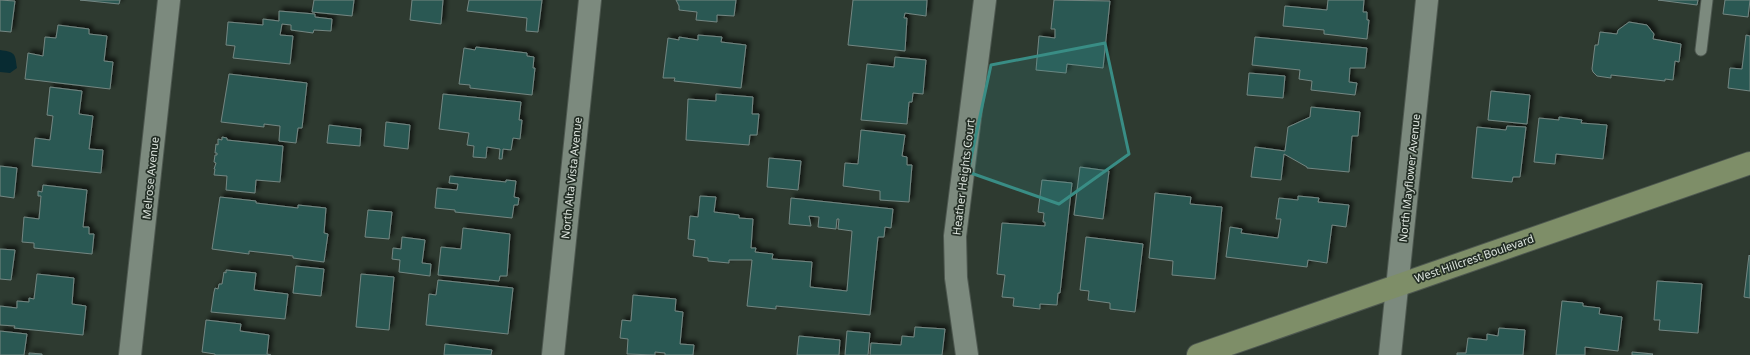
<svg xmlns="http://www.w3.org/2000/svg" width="1750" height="355" font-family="'Noto Sans',sans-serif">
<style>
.water{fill:#082b32}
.building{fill:#2c5852;stroke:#738682;filter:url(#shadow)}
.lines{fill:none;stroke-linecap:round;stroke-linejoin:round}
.lane-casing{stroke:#4e5850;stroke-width:13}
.street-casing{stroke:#4e5850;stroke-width:24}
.secondary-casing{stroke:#4e5850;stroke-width:24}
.lane{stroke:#7c8a7e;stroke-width:11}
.street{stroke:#7c8a7e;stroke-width:22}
.secondary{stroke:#7e8e68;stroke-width:22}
.marked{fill:#398d85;fill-opacity:0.2;stroke:#398d85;stroke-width:3;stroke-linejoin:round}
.labels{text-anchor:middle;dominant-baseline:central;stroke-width:3.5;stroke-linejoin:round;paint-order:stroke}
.street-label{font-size:11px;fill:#dfe7e0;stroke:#242f26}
</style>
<defs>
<filter id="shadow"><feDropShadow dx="3.5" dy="-3.5" stdDeviation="2" flood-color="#0009"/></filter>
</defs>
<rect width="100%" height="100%" fill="#2e3a30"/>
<path class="water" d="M0,50C16,52 15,54 17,68L10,73L0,72Z"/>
<path class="building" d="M0,0L15,1L11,32L0,31Z
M80,0H120L119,4Z
M314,0H354L352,16L312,12Z
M412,0H443L441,24L410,20Z
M469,0H542L538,32L526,31L527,18L467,11Z
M676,0H736L734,16L717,15V22L696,20L697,12L679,10V6Z
M853,0H927L926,16L905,13L904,18H907L905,51L848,45Z
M1054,0L1110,1L1103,68L1067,64L1066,73L1036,70L1039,36L1055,38V29H1051Z
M1328,0H1364L1363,12H1367V20H1369L1367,39L1324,34V30L1283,26L1285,6L1327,10Z
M1658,0H1698L1697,5Z
M1725,0H1750L1748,17L1723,14Z
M279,11L315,14V17L332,19L331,31L314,30L313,33L291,30V25L282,24L280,35L293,36L290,64L233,58L235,46L226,45L228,22L263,25V19L279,21Z
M1629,22L1647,25L1654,34L1653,39L1681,44L1679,62L1675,61L1673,80L1665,79V81L1611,75V78L1597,76L1593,72L1592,69L1595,45H1598L1600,32L1617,34L1618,30Z
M58,25L89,29V34L107,36L104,61L113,62L110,89L25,79L28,53L43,56L45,37L56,38Z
M698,35L722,37L721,42L746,45L741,88L674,81L675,78H663L668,38L679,40V37L698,40Z
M1746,35L1750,36V91L1728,88L1730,68L1742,69Z
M1255,37L1367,48L1365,68H1350L1349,82L1357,83L1355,95L1311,90L1312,81L1299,79L1300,70L1252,65Z
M476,47L527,53V56L534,57L533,68H535L532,95L470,88V85L459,84L464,48L475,50Z
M895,57L926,60L923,94L913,93L912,102H909L907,124L861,120L867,64L894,67Z
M1249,73L1285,76L1283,98L1247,95Z
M229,74L307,83L302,128H298L296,143L279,141L280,126L264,124V127L221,122Z
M50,87L82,91L79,114L93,116L89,149L103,150L101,173L32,166L35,138L50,140L53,116L47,115Z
M1491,91L1530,95L1527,124L1488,120Z
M443,94L521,102L519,120H522L520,139L513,138L511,150L503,149L502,159H499L500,149L487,147L486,158L473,157L474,146L467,145L469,133L439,129Z
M716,94L753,97L752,114H759L757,135H750L749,145L686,140L688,99L716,101Z
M1311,107L1360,112L1358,136H1352L1349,172L1307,168V167L1284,154L1281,180L1251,177L1255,147L1285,151L1288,127L1310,117Z
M1559,117L1582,120L1581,123L1607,125L1603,159L1556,154L1555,164L1534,162L1539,118L1559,120Z
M386,122L410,125L408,149L384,146Z
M329,125L361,129L360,146L327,143Z
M1507,126L1526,127L1520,177H1513L1512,182L1472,178L1477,127L1506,130Z
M861,130L905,135L902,156L907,157V165H912L909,202L880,200V191L843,186L845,163L858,164Z
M222,137L227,138V140L283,146L280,182L256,180L255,193L226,190L227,176L214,175L215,169H214L216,163L214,162L215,155H217V153H215L216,144L218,145V139L222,140Z
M769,158L801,161L798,190L767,187Z
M0,166L17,168L14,198L0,196Z
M1080,167L1109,171L1103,219L1074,215Z
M450,176L506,182V180L516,181L514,197L519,198L518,205H514L512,218L455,212V210L435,208L437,188L457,190L458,184L449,183Z
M1042,180L1072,183L1060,293H1058L1057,305L1040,304V309L1013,306L1014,298L1002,297L1005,275L997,274L1002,223L1045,226V222H1043L1044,213L1038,212Z
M43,185L87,190L83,227H89V234H94L92,254L34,248V243L22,242L24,217L39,219L41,196H38V191L42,192Z
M1155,193L1191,197L1190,204L1222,207L1215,279L1172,275L1173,261L1149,258Z
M700,196L716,197L714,212L739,215V218L753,219L751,248H756L755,252L773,254L772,259L812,262L810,287L847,291L852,231L838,229L839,219H837L836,229L818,227L819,217L809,216L811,226L789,224L791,198L893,209L891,228L885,227L884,237H878L870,315L776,306V309L747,306L752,260H729V263L708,261V258L693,256L695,240L688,239L690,216L698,217Z
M1298,196L1319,198L1318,202L1349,205L1346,227L1332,225L1327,263L1308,260L1307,267L1226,257L1230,227L1242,229L1241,233L1278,238L1281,219H1276L1279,198L1298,200Z
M220,197L256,201V203L298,208V205L326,208L324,233L328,234L324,262L293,258V256L249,251V254L212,249Z
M368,210L392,212L389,239L365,237Z
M463,228L510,234L507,276H500L499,281L438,275L441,247L461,249Z
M402,237L425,240L422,263L431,264L430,276L399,272L400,260L392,259L393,248L401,249Z
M1086,237L1143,244L1135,312L1110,309V303L1088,300L1089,291L1080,290Z
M0,249L15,250L11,280L0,279Z
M1749,255L1750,256V298L1744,297Z
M296,266L324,269L321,296L293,293Z
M226,270L256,273L254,290L288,294L285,319L211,312L214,292L215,288L218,289L219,284H222L224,272L226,273Z
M37,274L74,278L72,304L86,306L83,335L14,328L15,326L0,325V306L17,308V301L29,302V298L34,299Z
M361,274L394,277L389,330L356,327Z
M438,280L513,288L508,334L426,325L429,294L436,295Z
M1657,281L1702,284L1698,333L1659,330L1660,320H1654Z
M633,295L676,299L675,311L683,312L680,344L694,345L693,355H665V353L655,352V355L627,354L628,339L620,338L622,320L631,321Z
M1562,301L1583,303V306L1600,308L1599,314L1622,317L1618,351L1585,347V355H1556Z
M206,320L241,324L240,331L269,335L267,354L271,355H215V354L202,352Z
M915,327L945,329L942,355H870L871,343L901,345L902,336L914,337Z
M1499,328L1525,330L1523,355H1457V353H1466L1468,338L1487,340V334L1498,336Z
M0,331L27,334L24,355H0Z
M847,331L870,333L868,355H845Z
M799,336L840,340L839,355H797Z
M445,344L492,350L491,355H444Z
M1632,352L1653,354L1652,355H1632Z
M29,353L42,354V355H29Z"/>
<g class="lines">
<g class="lane-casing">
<path id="lane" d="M1701,50L1707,0"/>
</g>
<g class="street-casing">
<path id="street" d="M130,355L169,0
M553,355L590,0
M967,355L956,278L955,236L985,0
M1390,355L1427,0"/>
</g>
<g class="secondary-casing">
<path id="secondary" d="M1198,355L1750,163"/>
</g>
<use href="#lane" class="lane"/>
<use href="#street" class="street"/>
<use href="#secondary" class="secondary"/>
</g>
<path class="marked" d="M1105,43L1129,154L1059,204L968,172L991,65Z"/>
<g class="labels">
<g class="street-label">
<text transform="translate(963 177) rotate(-83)">Heather Heights Court</text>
<text transform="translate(150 178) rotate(-84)">Melrose Avenue</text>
<text transform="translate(571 178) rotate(-84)">North Alta Vista Avenue</text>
<text transform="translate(1409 178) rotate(-84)">North Mayflower Avenue</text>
<text transform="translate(1474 258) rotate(-19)">West Hillcrest Boulevard</text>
</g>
</g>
</svg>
